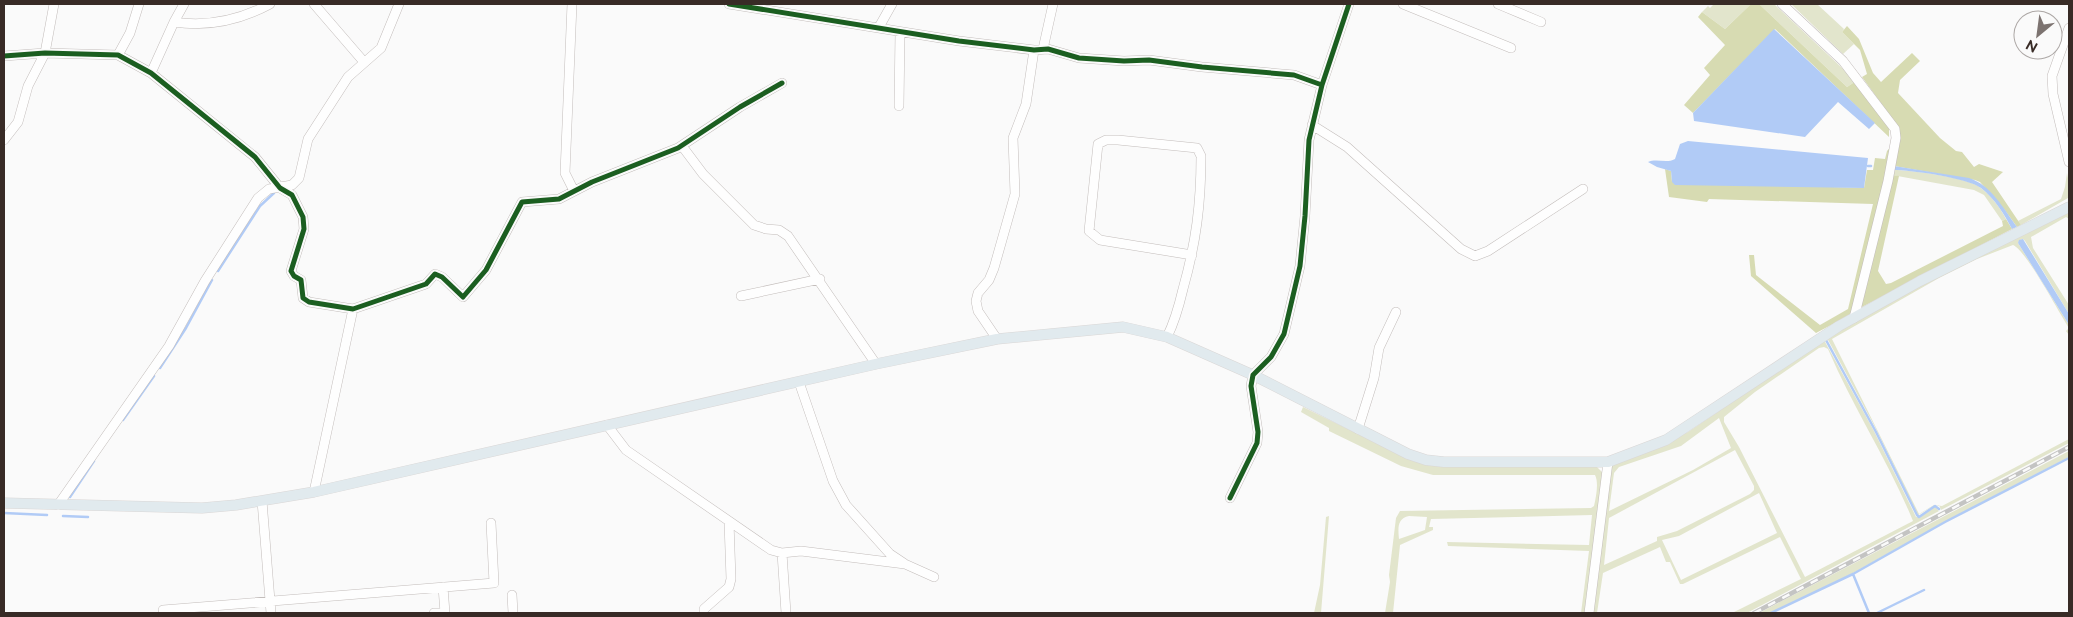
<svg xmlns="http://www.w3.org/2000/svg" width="2073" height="617" font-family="Raleway,sans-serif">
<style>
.green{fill:#e2e5cc;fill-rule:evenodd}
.forest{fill:#d7dbb2}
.water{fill:#b1cbf6}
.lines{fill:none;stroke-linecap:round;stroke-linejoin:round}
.stream{stroke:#b1cbf6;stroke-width:2.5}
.minor-casing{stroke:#c3bdbb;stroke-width:10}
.major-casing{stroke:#dad7d6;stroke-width:11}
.minor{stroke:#fefefe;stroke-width:9}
.major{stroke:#e1eaee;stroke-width:10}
.rail-casing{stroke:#c4c4c3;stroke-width:4.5}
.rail{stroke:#fafafa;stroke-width:2.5;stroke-dasharray:8;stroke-linecap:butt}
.cycleway-casing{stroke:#fafafa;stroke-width:8}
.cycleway{stroke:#1b5e20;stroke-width:5}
</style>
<rect width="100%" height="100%" fill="#fafafa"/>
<path class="green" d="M1714,4H1751L1725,29L1702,12L1708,6L1710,8Z
M1759,4H1774L1856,81L1847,87Z
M1791,4H1817L1844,29L1842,32L1854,44L1843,54Z
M1893,170C1911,170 1963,177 1978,186C1990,194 2000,207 2006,219L2002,221L1984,195L1974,190L1892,175Z
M2067,173L2069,183L2068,198L2021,225L2018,221L2061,199L2065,187Z
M2069,211V219L2066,217L2031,237L2033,248L2069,305V314L2025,241L2023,239L2020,240L2018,243L2069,325V335L2066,331L2069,328C2059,313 2026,250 2013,245L1977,259L1939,278L1832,339L1919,514L1934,505L1942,506L2069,439V443L1941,510L1939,505H1935L1918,515L1875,427L1827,338L1907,292Z
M1824,340L1874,431L1916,517H1920L1935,507L1939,511L1747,613H1732L1801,579L1780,537L1683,584H1680L1670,562H1666L1660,547L1603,573L1597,613H1592L1610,471L1613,464L1688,432ZM1824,347L1828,349C1853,408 1889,462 1913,521L1805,577L1739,447L1724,422V417L1755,392L1819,348ZM1719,418L1731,448L1693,470L1609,511L1614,473L1619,467L1681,446ZM1735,450L1754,486V490L1750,494L1677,531L1657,537V541L1604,565L1609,518ZM1759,493L1777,533L1681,580L1662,540L1679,536Z
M1303,407L1372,441L1448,467L1596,466L1602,472L1603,478L1587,613H1581L1589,551L1448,546L1447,542L1589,545L1592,515L1431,519L1429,527H1433V530L1400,545L1393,613H1385L1390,582L1389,575L1396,518L1400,511L1591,508L1594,506C1596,497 1599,483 1595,475H1433L1401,466L1329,431V428L1301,412ZM1409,516L1427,517L1425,530L1399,539C1398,529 1397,518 1409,516Z
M2069,451V457L1944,522L1853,573L1770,613H1759Z
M1329,516L1321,613H1314L1320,585L1326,517Z"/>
<path class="forest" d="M1751,4H1759L1847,87L1856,81L1889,126V137L1775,29L1693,113L1684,105L1710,75L1704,68L1725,45L1698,17L1702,12L1725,29Z
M1847,26L1859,39L1873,73L1881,82L1912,53L1920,61L1900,80L1898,93L1940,138L1956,151L1962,152L1974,167L1979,164L2003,172L1992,182L2021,225L2017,227L2004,209L1980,182L1975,180L1894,166L1899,142V128L1862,77L1867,74L1860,50L1842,32Z
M1894,143L1853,311L1850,315L1816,333L1751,276L1749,255H1754L1756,275L1820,325L1848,309L1873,204L1709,199L1707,202L1669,197L1665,169L1671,171L1672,182L1864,188L1867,170H1873L1875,158L1885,159L1887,151Z
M1892,175L1899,176L1878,271L1886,284L1891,283L2003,226L2002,221L2006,219L2012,229L1862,307L1860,306Z"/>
<path class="water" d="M1774,29L1875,123L1869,129L1838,102L1805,137L1694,121L1693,113Z
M1688,141L1868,158L1864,188L1675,185L1672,182L1671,171L1657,167L1648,162C1657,158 1666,164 1675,159L1680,144Z
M1894,166L1969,178C1991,185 2004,209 2017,227L2012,229C2004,214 1995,199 1981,188C1968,178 1911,170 1893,170Z
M2023,239L2069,314V325L2018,243L2019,240Z"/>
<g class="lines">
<path class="stream" d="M1868,166H1871
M218,271L260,206L274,193
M1826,340L1876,432L1917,515L1919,517L1935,506L1939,509
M160,368L186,328L212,280
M123,420L154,376
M70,497L94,461
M4,513L47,515
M63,516L88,517
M1853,574L1869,613
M1771,613L1853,574L1945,522L2069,458
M1877,613L1924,590"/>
<g class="minor-casing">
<path id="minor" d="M314,4L364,62
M572,4L565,173L574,191
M729,4L959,41L1034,50L1048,49L1079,58L1124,61L1149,60L1202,67L1294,75L1322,85
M1403,4L1511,48
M1498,4L1541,22
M1782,4L1843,61L1895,129L1896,138L1888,181L1854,318
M174,22C207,27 240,20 270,4
M879,27L892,4
M2069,28L2052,76L2053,94L2069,162
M1043,49L1053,4
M118,55L130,33L139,4
M4,56L45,53L118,55L151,73L255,157L280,188L292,195L303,217L304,229L291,271L294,276L301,280L303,298L309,302L353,309L426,284L435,274L442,277L463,297L486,270L522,202L559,199L592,182L678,148L740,107L782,83
M151,73L174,22L184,4
M899,106L900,32
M1312,125L1347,147L1461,249L1475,256L1488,251L1583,189
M4,140L18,122L28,86L45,53L54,4
M682,146L703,174L754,225L766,229L779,230L788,236L876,364
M741,296L820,279
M1167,337C1175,321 1179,306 1183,289C1196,243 1201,204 1201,156L1197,148L1118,140H1106L1098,144L1089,231L1100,240L1192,255
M997,339L978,311L976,301L978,293L989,280L994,268L1015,194L1013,138L1026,104L1034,50
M799,382L833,481L846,505L890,554L905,564L934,577
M607,425L626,450L771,550L782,553L801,551L905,564
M1358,429L1374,378L1379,348L1396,312
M314,492L353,309
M1230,498L1257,443L1258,432L1251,386L1253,375L1271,357L1284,334L1300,266L1305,216L1309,140L1322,85L1349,4
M262,501L271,613
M58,505L169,346L205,281L258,198L269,189L292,185L299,178L308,139L348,77L381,48L399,4
M782,553L786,613
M512,595L513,613
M163,610L494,583L491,523
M434,613H445L443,587
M704,613V609L729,587L731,579L729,522
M1589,613L1608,462"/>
</g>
<g class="major-casing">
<path id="major" d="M4,503L202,508L236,505L314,492L876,364L997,339L1123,327L1167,337L1253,375L1408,454L1426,460L1444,462H1608L1666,440L1839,326L1920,281L2069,207"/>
</g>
<use href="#minor" class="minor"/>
<use href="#major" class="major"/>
<g class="rail-casing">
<path id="rail" d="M1754,613L2069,447"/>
</g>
<use href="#rail" class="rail"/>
<g class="cycleway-casing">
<path id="cycleway" d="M729,4L959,41L1034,50L1048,49L1079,58L1124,61L1149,60L1202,67L1294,75L1322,85
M4,56L45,53L118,55L151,73L255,157L280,188L292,195L303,217L304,229L291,271L294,276L301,280L303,298L309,302L353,309L426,284L435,274L442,277L463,297L486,270L522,202L559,199L592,182L678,148L740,107L782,83
M1230,498L1257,443L1258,432L1251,386L1253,375L1271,357L1284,334L1300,266L1305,216L1309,140L1322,85L1349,4"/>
</g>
<use href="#cycleway" class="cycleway"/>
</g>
<rect width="2073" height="617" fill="none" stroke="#382b26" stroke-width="10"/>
<g transform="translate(2038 35) rotate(209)"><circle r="24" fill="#fafafa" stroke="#aca7a5"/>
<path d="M0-4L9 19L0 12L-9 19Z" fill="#7c7370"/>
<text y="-8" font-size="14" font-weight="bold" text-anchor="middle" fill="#382b26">N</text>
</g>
</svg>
